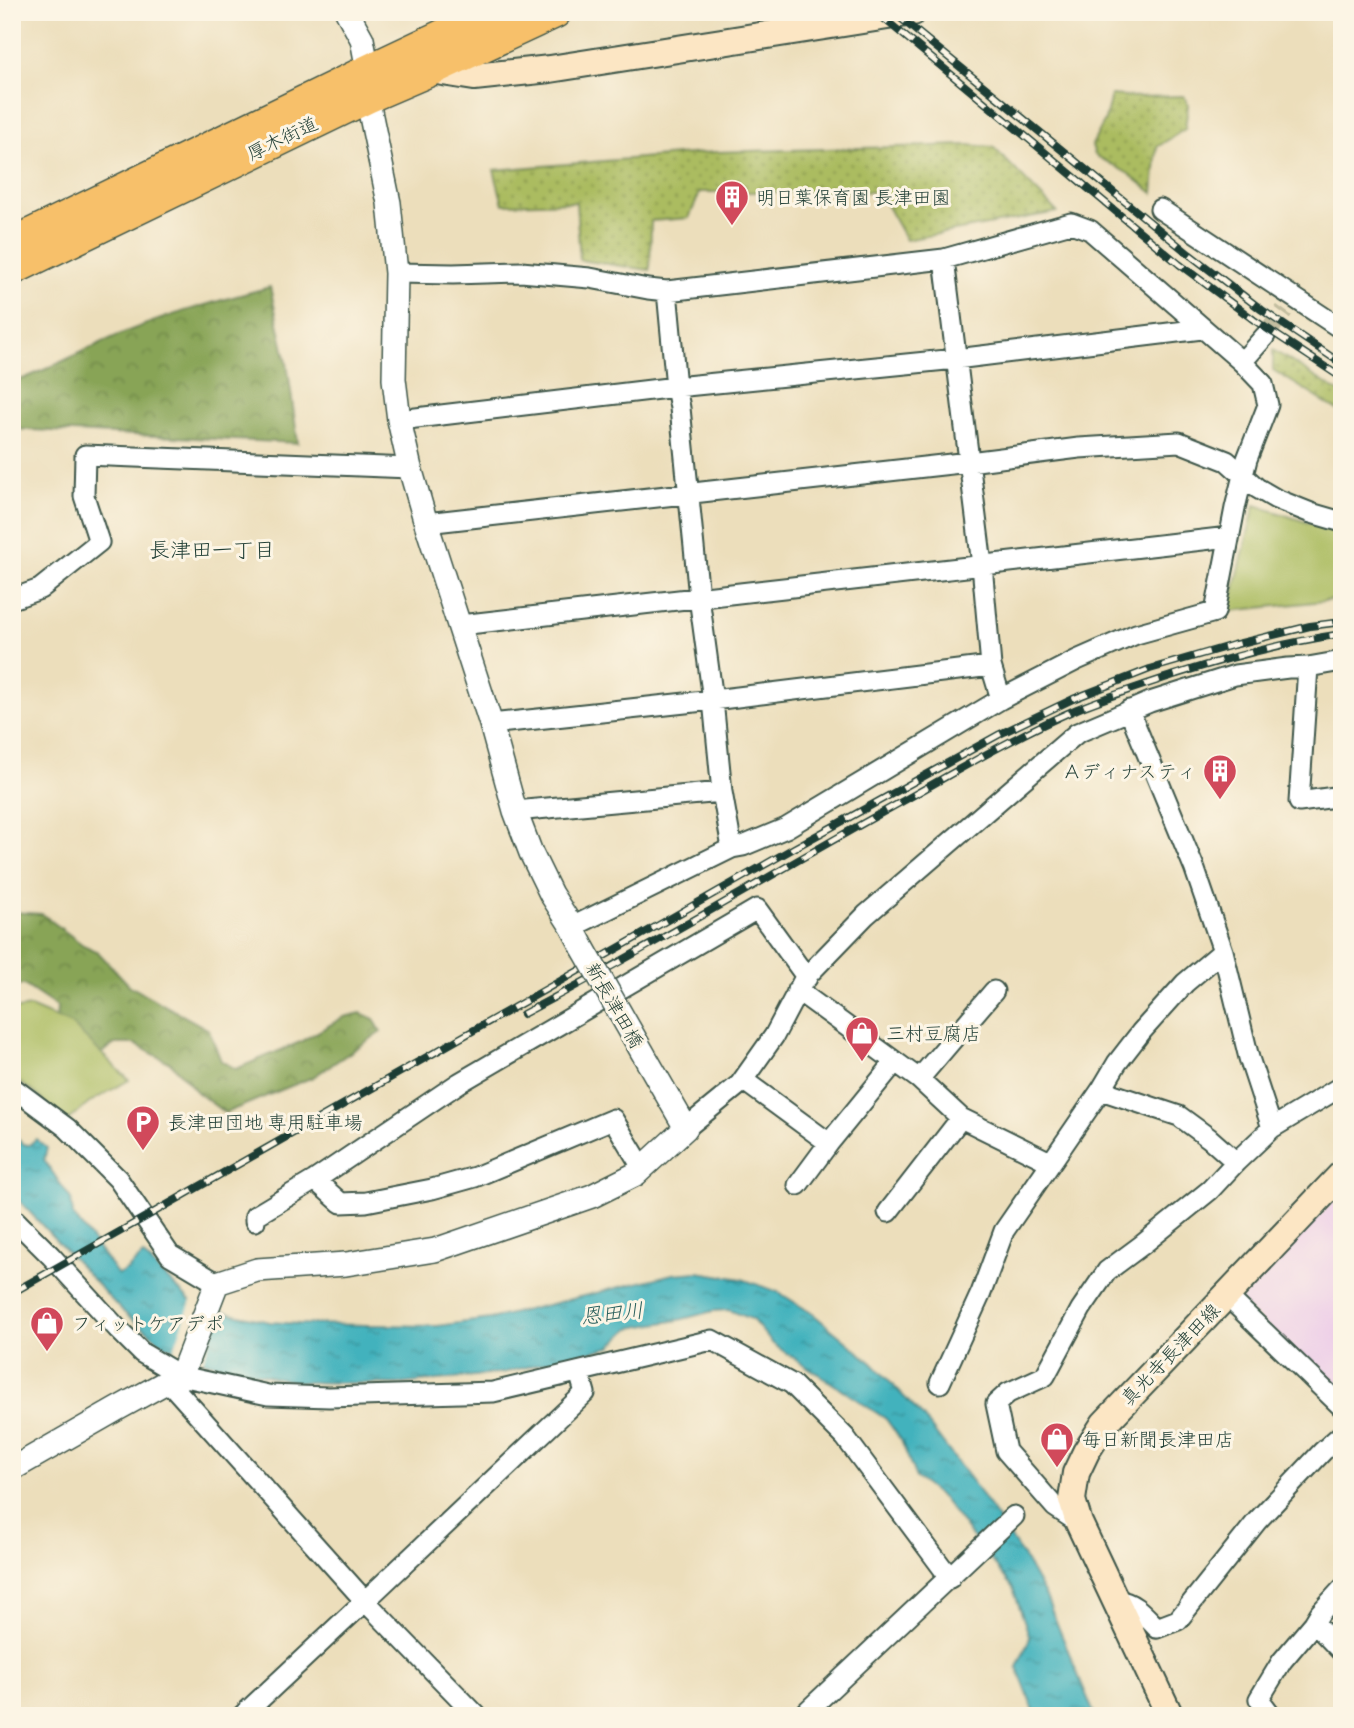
<svg xmlns="http://www.w3.org/2000/svg" width="1354" height="1728" font-family="Delius,'Klee One',sans-serif">
<style>
.built{fill:#eed0e8}
.grass{fill:url(#grass-dots);stroke:#657c4a;stroke-width:2}
.forest{fill:url(#forest-crowns);stroke:#547045;stroke-width:2}
.green{fill:#abbc60;stroke:#657c4a;stroke-width:2}
.water{fill:url(#water-ripples);stroke:#317878;stroke-width:2}
.pier{fill:#ecdebb}
.lines{fill:none;stroke-linecap:round;stroke-linejoin:round}
.minor-tunnel{stroke:#c3bea0;stroke-width:19;stroke-dasharray:19 10;stroke-linecap:butt}
.minor-casing{stroke:#3e5548;stroke-width:23}
.tertiary-casing{stroke:#3e5548;stroke-width:26}
.secondary-casing{stroke:#3e5548;stroke-width:30}
.trunk-casing{stroke:#3e5548;stroke-width:35}
.minor{stroke:#fff;stroke-width:19}
.tertiary{stroke:#fff;stroke-width:23}
.secondary{stroke:#fce6c4;stroke-width:26}
.trunk{stroke:#f7c06b;stroke-width:32}
.rail-casing{stroke:#1f3d34;stroke-width:8}
.rail{stroke:#fcf5e5;stroke-width:5;stroke-dasharray:16;stroke-linecap:butt}
.tertiary-bridge-casing{stroke:#3e5548;stroke-width:26;stroke-linecap:butt}
.tertiary-bridge{stroke:#fff;stroke-width:23}
.labels{text-anchor:middle;dominant-baseline:central;stroke-width:6;stroke-linejoin:round;paint-order:stroke}
.street-label{font-size:19px;fill:#1f3d34;stroke:#fcf5e5}
.poi-label{font-size:19px;fill:#1f3d34;stroke:#fcf5e5;text-anchor:start}
.neighbourhood-label{font-size:21px;fill:#1f3d34;stroke:#fcf5e5}
.water-label{font-size:21px;font-style:italic;fill:#2a605d;stroke:#fcf5e5}
</style>
<defs>
<pattern id="grass-dots" width="8" height="8" patternUnits="userSpaceOnUse" patternTransform="scale(1.75)"><rect width="8" height="8" fill="#abbc60"/><path d="M2 2h.1M6 6h.1" fill="none" stroke="#8b9a50" stroke-width="1.8" stroke-linecap="round"/></pattern>
<pattern id="forest-crowns" width="20" height="18" patternUnits="userSpaceOnUse" patternTransform="scale(1.75)"><rect width="20" height="18" fill="#88a456"/><path d="M2 6a3 3 0 1 1 6 0M12 15a3 3 0 1 1 6 0" fill="none" stroke="#6f8748"/></pattern>
<pattern id="water-ripples" width="26" height="14" patternUnits="userSpaceOnUse" patternTransform="scale(1.75)"><rect width="26" height="14" fill="#43b2bd"/><path d="M2 4q2-2 4 0t4 0M15 11q2-2 4 0t4 0" fill="none" stroke="#37929a"/></pattern>
</defs>
<rect width="100%" height="100%" fill="#fcf5e5"/>
<filter id="ink" filterUnits="userSpaceOnUse"><feTurbulence type="fractalNoise" baseFrequency=".0143" numOctaves="2"/><feDisplacementMap in="SourceGraphic" scale="14" xChannelSelector="R" yChannelSelector="G"/><feConvolveMatrix kernelMatrix="1 2 1 2 8 2 1 2 1" color-interpolation-filters="sRGB"/></filter>
<filter id="wash" filterUnits="userSpaceOnUse"><feTurbulence type="fractalNoise" baseFrequency=".00686" numOctaves="4" result="noise"/><feDisplacementMap in="SourceGraphic" scale="28" xChannelSelector="R" yChannelSelector="G"/><feGaussianBlur stdDeviation="1.57" result="paint"/><feColorMatrix in="noise" values="0 0 0 0 0 0 0 0 0 0 0 0 0 0 0 0 0 1.4 0 .05"/><feComposite in="paint" operator="in"/></filter>
<g filter="url(#wash)">
<rect width="100%" height="100%" fill="#ecdebb"/>
<path class="built" d="M1342,1192V1396L1239,1301Z"/>
<path class="grass" d="M1111,95L1133,97L1184,96L1188,105L1185,129L1157,147L1153,193L1129,174L1095,155L1092,145L1105,120Z
M968,145L993,147L1057,212L906,240L879,192H700L689,218L651,221L650,270L580,260L576,202L503,204L494,170L715,152Z
M1273,350L1342,394V413L1273,370Z"/>
<path class="forest" d="M270,287L287,363L298,443L12,429V383C55,368 93,344 136,328C180,311 225,299 270,287Z
M12,912L42,914L83,945L97,951L130,986L209,1030L221,1061L236,1069L298,1043L344,1017L361,1013L374,1019L381,1032L313,1077L225,1113L197,1092L172,1064L135,1044H115L76,1070L56,1023L57,1007L24,985H12Z"/>
<path class="green" d="M1255,505L1342,534V599L1229,611Z
M30,1007L71,1024L129,1080L92,1101L64,1123L36,1094L12,1077V1010Z"/>
<path class="water" d="M12,1126C15,1135 18,1145 29,1145L36,1139L47,1148L44,1160L71,1199L73,1215L118,1275L128,1269L143,1255L189,1300L204,1307L270,1322L299,1324L437,1326L490,1319L673,1274L698,1272L717,1275L742,1279L778,1292L813,1314L872,1363L923,1417L973,1483L1023,1556L1046,1597L1095,1716H1036L1017,1667L1030,1638L1013,1588L942,1498L916,1478L901,1440L886,1419L773,1344L752,1319L729,1310L713,1311L679,1320L630,1328L610,1347L502,1373L401,1384L295,1382L207,1362L164,1345L121,1310L12,1193Z"/>
<path class="pier" d="M192,1298L205,1303L222,1307L202,1363L173,1352Z"/>
</g>
<g filter="url(#ink)">
<g class="lines">
<path class="minor-tunnel" d="M1265,336L1284,310"/>
<g class="minor-casing">
<path id="minor" d="M1160,209L1337,326H1342
M944,259L982,565L991,666L1001,699
M396,273L453,274L521,272L590,278L648,289L667,291L944,259L1071,223L1090,230L1242,362L1263,384L1268,405L1247,459L1235,508L1215,612L1136,634L1077,660L1001,699L786,828L743,846L732,848L572,927
M667,291L676,387L680,408L699,597L713,700L722,792L732,848
M1242,362L1265,336
M399,420L676,387L956,359L1202,329
M426,523L969,462L1079,448L1179,442L1227,461L1257,488L1276,499L1311,513L1342,522
M12,599L40,589L99,542L84,496L85,455L410,468
M460,625L1229,537
M1308,667L1299,802L1342,796
M1129,710L1194,867L1223,951L1249,1058L1272,1128
M491,724L713,700L991,666
M515,811L722,792
M797,990L919,1079L961,1118L1050,1162
M919,1079L994,991
M743,1080L829,1143
M12,1087L67,1128L118,1179L170,1255L217,1283
M1101,1090L1179,1116L1209,1138L1236,1162
M686,1128L740,1084L774,1036L804,979L866,915L1077,733L1150,702L1235,675L1288,668L1308,667L1342,661
M315,1180L341,1203L366,1202L432,1189L475,1177L613,1119L643,1169
M798,1185L829,1143L895,1062
M888,1212L961,1118
M12,1217L51,1256L117,1328L142,1353L181,1376L268,1395L329,1397L493,1392L712,1340L792,1384L845,1437L950,1578
M255,1221V1216L315,1180L459,1083L757,909L807,978
M1227,1296L1342,1407
M168,1381L365,1601L585,1393L579,1372
M940,1383L981,1293L1004,1231L1101,1090L1117,1063L1141,1032L1185,983L1223,951
M1079,1523L1055,1507L1006,1451L996,1404L1008,1393L1045,1376L1081,1309L1107,1271L1142,1245L1210,1190L1236,1162L1272,1128L1342,1086
M1117,1601C1133,1600 1147,1618 1157,1628L1178,1620L1257,1521L1323,1451L1342,1434
M1314,1623L1342,1652
M242,1716L365,1601L477,1716
M802,1716L1014,1516
M1272,1716L1259,1699L1282,1661L1314,1623L1320,1613L1342,1589"/>
</g>
<g class="tertiary-casing">
<path id="tertiary" d="M347,12L362,39L368,71L367,97L389,203L396,273L394,379L399,420L410,468L426,523L491,724L515,811L531,853L551,894L572,927L583,948
M12,1469L117,1409L168,1381L181,1376L217,1283L257,1270L346,1264L435,1250L592,1196L636,1174L686,1128L648,1062"/>
</g>
<g class="secondary-casing">
<path id="secondary" d="M430,70L474,77L550,69L913,12
M1170,1716L1079,1523L1072,1500L1076,1473L1086,1452L1104,1424L1342,1174"/>
</g>
<g class="trunk-casing">
<path id="trunk" d="M12,244L368,71L493,12
M12,269L367,97L430,70L555,12"/>
</g>
<use href="#minor" class="minor"/>
<use href="#tertiary" class="tertiary"/>
<use href="#secondary" class="secondary"/>
<use href="#trunk" class="trunk"/>
<g class="rail-casing">
<path id="rail" d="M876,12L1179,264L1254,320L1342,378
M893,12L1189,254L1262,310L1342,364
M523,1014C652,947 776,871 903,801C960,769 1017,735 1077,709C1109,696 1144,685 1177,674C1231,657 1285,642 1342,634
M12,1293L794,848L1000,734L1073,699L1150,669L1233,645L1310,626L1342,622"/>
</g>
<use href="#rail" class="rail"/>
<g class="tertiary-bridge-casing">
<path id="tertiary-bridge" d="M583,948L648,1062"/>
</g>
<use href="#tertiary-bridge" class="tertiary-bridge"/>
</g>
</g>
<defs>
<g id="building-pin" transform="scale(1.75)"><path d="M0 17L-7.5 6A9.5 9.5 0 1 1 7.5 6Z" fill="#d1495b" stroke="#fcf5e5"/><path d="M-4-6H4V6H1V3H-1V6H-4ZM-2.5-4.3h1.7v1.8h-1.7ZM.8-4.3h1.7v1.8H.8ZM-2.5-1h1.7V.8h-1.7ZM.8-1h1.7V.8H.8Z" fill="#fff"/></g>
<g id="shop-pin" transform="scale(1.75)"><path d="M0 17L-7.5 6A9.5 9.5 0 1 1 7.5 6Z" fill="#d1495b" stroke="#fcf5e5"/><path d="M-5-2.5h2.3a2.7 3.5 0 0 1 5.4 0H5L5.5 6h-11ZM-1.5-2.5h3a1.5 2.3 0 0 0-3 0Z" fill="#fff"/></g>
<g id="parking-pin" transform="scale(1.75)"><path d="M0 17L-7.5 6A9.5 9.5 0 1 1 7.5 6Z" fill="#d1495b" stroke="#fcf5e5"/><path d="M-3.5-5.5H1a3.5 3.5 0 0 1 0 7H-1V5.5H-3.5ZM-1-3.4V-.6H.8a1.4 1.4 0 0 0 0-2.8Z" fill="#fff"/></g>
</defs>
<g fill-rule="evenodd">
<use href="#building-pin" x="732" y="197"/>
<use href="#building-pin" x="1220" y="771"/>
<use href="#shop-pin" x="862" y="1033"/>
<use href="#parking-pin" x="143" y="1122"/>
<use href="#shop-pin" x="47" y="1323"/>
<use href="#shop-pin" x="1057" y="1439"/>
</g>
<g class="labels">
<g class="street-label">
<text transform="translate(282 138) rotate(-26)">厚木街道</text>
<text transform="translate(615 1005) rotate(60)">新長津田橋</text>
<text transform="translate(1170 1354) rotate(-46)">真光寺長津田線</text>
</g>
<g class="poi-label">
<text x="756" y="197">明日葉保育園 長津田園</text>
<text x="1196" y="771" text-anchor="end">Ａディナスティ</text>
<text x="886" y="1033">三村豆腐店</text>
<text x="168" y="1122">長津田団地 専用駐車場</text>
<text x="72" y="1323">フィットケアデポ</text>
<text x="1082" y="1439">毎日新聞長津田店</text>
</g>
<g class="neighbourhood-label">
<text x="212" y="549">長津田一丁目</text>
</g>
<g class="water-label">
<text transform="translate(612 1313) rotate(-6)">恩田川</text>
</g>
</g>
<rect width="1354" height="1728" fill="none" stroke="#fcf5e5" stroke-width="42"/>
</svg>
